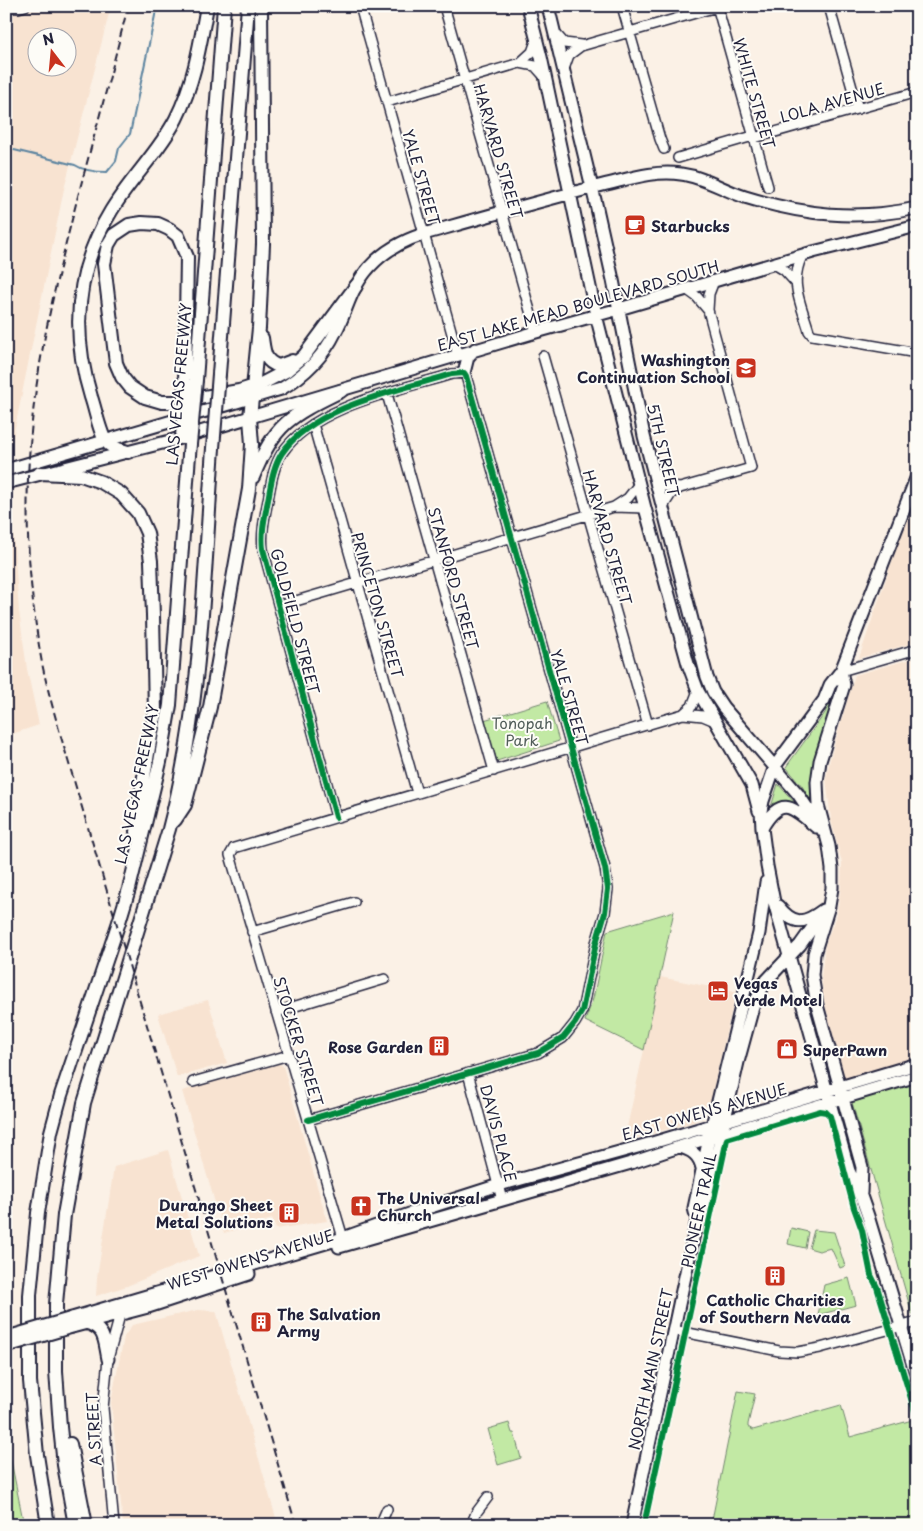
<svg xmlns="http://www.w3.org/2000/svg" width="923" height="1531" font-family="'Playpen Sans',sans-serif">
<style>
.built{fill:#f8e3d1;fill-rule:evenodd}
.green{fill:#c2e9a4;stroke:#728670}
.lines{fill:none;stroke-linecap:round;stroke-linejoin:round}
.stream{stroke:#5c84a0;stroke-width:2}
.minor-casing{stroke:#22223b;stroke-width:12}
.major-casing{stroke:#22223b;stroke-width:15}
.highway-casing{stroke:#22223b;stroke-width:16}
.minor{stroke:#fdfcf7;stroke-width:9}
.major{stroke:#fdfcf7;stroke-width:11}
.highway{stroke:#fdfcf7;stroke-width:12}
.rail{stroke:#22223b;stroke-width:2;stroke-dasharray:8 4;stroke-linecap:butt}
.major-bridge-casing{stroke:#22223b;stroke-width:15;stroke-linecap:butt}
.highway-bridge-casing{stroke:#22223b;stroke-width:16;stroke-linecap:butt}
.major-bridge{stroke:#fdfcf7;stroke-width:11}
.highway-bridge{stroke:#fdfcf7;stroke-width:12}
.cycleway-casing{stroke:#fdfcf7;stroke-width:9}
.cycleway{stroke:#00873e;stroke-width:6}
.labels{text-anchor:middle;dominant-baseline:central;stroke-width:4;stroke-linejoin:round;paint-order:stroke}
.street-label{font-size:15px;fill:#22223b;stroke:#fdfcf7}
.poi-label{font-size:15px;font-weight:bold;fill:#22223b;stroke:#fdfcf7;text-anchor:start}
.park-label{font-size:15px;fill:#525e5a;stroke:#fdfcf7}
</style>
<rect width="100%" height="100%" fill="#fbf1e6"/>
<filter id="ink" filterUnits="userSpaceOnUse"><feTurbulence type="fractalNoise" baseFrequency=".02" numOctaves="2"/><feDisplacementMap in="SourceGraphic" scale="10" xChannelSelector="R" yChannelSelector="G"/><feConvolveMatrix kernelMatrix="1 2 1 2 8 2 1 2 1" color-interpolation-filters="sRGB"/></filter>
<g filter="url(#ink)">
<path class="built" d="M6,6H111L64,189L10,452L6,453ZM38,38H68V68H38Z
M917,498V642L859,658L898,544Z
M11,505L19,611L27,669L39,725L6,736V507Z
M917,657V1061L845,1083L824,1000L821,977L825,945L837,913L841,886L842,863L831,820L826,778L830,759L855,675Z
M660,977L736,992L729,1021L708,1111L705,1116L693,1122L624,1141Z
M208,1000L227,1063L177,1077L158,1014Z
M279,1064L283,1066L327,1221L276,1229L272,1219L224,1233L182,1091Z
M168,1150L199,1256L127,1286L96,1296L97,1278L114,1167Z
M198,1310L216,1311L278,1525H123L111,1402L124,1337L132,1325Z"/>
<path class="green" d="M837,684L820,746L814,802L812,803L802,786L786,767L825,713Z
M547,701L559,741L497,761L484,720Z
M778,784L796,804H787L771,807Z
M674,911L644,1050L585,1021L593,999L607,931Z
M917,1080V1313L912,1314L851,1099Z
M791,1228L808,1232L805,1248L788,1244Z
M814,1230L834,1232L845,1266L840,1268L831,1248L819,1251L809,1248Z
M849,1278L856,1305L818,1315L824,1285Z
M738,1391L755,1394L748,1424V1427L753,1430L841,1405L850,1437L916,1419L917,1525H711Z
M509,1423L512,1433H514L521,1458L498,1465L488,1429Z
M6,1436L24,1525H6Z"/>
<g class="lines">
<path class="stream" d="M6,148L75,165C84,171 96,172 107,172L116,161L119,148L130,134L157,6"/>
<g class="minor-casing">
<path id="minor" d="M360,6L458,355
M444,6L536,332
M622,6L660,139L664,149
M717,6L768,187
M829,6L858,109
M6,7L18,8L25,6
M556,34L564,43L581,45
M520,63L535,66L544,76
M564,69L569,55L581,46L720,6
M387,102L520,63L532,52L536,41
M754,138L917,92
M678,158L753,136
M802,256C789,284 801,303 809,331L812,335L917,353
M774,264L784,270L795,282
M686,289L697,297L708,310
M543,356L648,725
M387,394L494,771
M313,424L417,793
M656,485L680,488
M614,507L628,498L639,484
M662,508L671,494L680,488L751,468L708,310L709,294L714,281
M279,606L614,507L645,508
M841,671L917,649
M683,714L692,706L698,691
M252,932L354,902
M276,1012L385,979
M468,1073L502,1200
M193,1082L289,1055
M308,1120L538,1053L563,1038L575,1023L582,1011L596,943L605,913L608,889L605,868L466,376L464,373L452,374C400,390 314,406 282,453C273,467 271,484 268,500C265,516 261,532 263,549L336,817
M343,1238L230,855L234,848L683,714L703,716L715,721
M673,1330L779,1351L798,1352L820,1348L917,1322
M114,1525L103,1408L108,1359L120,1315L119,1310
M380,1525L387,1509
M471,1525L476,1513L488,1497"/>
</g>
<g class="major-casing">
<path id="major" d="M528,6L541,57L596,315L645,508L688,664L698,691L752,785L759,811
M548,6L596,204L613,280L644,436L707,677L713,692L723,707L798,794L825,834
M464,373L468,357L475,349
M6,470L281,389C305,375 324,356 336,331C344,317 348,300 356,286C371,259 395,243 424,234C484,217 543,200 603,185C629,179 654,170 681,174C704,177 723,190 745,197C804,215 856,221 917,208
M917,476L841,671L830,685L824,700L775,766L763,801L761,811L762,828L767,866L774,902L849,1171L861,1196L868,1216L917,1379
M6,483L170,441L536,332L619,309L813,252L917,226
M841,671L844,685L820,761L817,782L818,805L829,846L832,869V888L829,906L814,954L812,975L817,1005L862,1167L861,1193
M762,828C782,794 793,808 816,827
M778,906C794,926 804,924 823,910
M679,1147C692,1150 699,1155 702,1168
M697,1220L704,1210L738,1062L753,1007L765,982L800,945L820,917
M339,1247L631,1163L679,1147L917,1076
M72,1318L343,1238L415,1212L499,1185L652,1143L917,1064
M85,1323C106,1328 104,1341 108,1359
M72,1327L148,1307L249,1274
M632,1525L697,1220L694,1208L709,1138L759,933L766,882"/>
</g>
<g class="highway-casing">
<path id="highway" d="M262,338C264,351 264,362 279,366L292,361
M219,374L248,6
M196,380L224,6
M185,383L187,257L178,236L169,229L158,224L142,223L129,225L114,235L108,245L104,264L116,363L122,377L130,387L145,397L162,402H175L239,391L261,384L286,371L304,356L356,286
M128,452C120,450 109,447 105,440C99,430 95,408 91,397C71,332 75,270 111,211C130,179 159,152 176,119C194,83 200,45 207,6
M40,473L81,475L101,482L121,494L138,513L147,533L151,561L153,615L155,712L140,800L136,832
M253,477C275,423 290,416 341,391
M175,820L185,805L210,707L249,489L252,444L250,418L259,328L263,244L261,6
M70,1444L86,1525
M48,1525L37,1455L30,1381V1295L38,1213L51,1132L61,1095L119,922L129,889L160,762L170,705L189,455
M75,1525L64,1465L60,1427L56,1371V1304L64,1215L84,1103L169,829C202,705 204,575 213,448"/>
</g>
<use href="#minor" class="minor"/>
<use href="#major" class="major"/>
<use href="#highway" class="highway"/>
<path class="rail" d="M128,6C112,70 95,133 78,196C57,278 36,360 30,445C24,517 29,592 42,663C47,688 54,712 61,737L296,1525"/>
<g class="major-bridge-casing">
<path id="major-bridge" d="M11,1336L72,1318
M11,1345L72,1327"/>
</g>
<g class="highway-bridge-casing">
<path id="highway-bridge" d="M182,438L185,383
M213,448L219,374
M189,455L196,380"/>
</g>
<use href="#major-bridge" class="major-bridge"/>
<use href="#highway-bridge" class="highway-bridge"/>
<g class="cycleway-casing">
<path id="cycleway" d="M308,1120L538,1053L563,1038L575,1023L582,1011L596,943L605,913L608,889L605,868L466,376L464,373L452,374C400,390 314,406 282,453C273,467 271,484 268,500C265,516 261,532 263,549L336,817
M644,1525L727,1139L820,1111L826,1112L830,1116L854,1208L862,1230L871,1275L877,1287L917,1418"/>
</g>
<use href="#cycleway" class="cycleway"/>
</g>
</g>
<defs>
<g id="cafe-square" transform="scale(1.125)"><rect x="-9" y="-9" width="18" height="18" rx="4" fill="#c8321e" stroke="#fdfcf7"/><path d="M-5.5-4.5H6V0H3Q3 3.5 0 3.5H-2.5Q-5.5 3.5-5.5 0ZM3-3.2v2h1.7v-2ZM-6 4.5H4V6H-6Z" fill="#fff"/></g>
<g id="school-square" transform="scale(1.125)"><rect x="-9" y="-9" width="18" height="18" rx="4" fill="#c8321e" stroke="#fdfcf7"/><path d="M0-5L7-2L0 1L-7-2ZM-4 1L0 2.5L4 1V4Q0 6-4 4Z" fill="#fff"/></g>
<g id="hotel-square" transform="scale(1.125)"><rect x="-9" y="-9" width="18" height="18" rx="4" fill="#c8321e" stroke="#fdfcf7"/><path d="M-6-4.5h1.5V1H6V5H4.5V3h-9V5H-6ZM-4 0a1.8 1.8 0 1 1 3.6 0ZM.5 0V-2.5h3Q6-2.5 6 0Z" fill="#fff"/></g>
<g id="building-square" transform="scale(1.125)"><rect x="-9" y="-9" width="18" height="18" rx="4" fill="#c8321e" stroke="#fdfcf7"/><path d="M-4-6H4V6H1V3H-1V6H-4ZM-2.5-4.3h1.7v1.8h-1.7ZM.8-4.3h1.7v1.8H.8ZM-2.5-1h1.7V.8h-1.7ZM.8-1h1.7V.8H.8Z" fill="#fff"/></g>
<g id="shop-square" transform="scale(1.125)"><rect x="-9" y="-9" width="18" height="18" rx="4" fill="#c8321e" stroke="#fdfcf7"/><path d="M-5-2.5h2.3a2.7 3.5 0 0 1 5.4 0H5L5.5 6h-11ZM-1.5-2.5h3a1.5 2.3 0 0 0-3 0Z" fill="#fff"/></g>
<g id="church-square" transform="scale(1.125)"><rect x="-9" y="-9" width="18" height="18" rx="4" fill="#c8321e" stroke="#fdfcf7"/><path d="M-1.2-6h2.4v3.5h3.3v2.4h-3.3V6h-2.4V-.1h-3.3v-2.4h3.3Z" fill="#fff"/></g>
</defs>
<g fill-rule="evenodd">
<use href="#cafe-square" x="635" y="225"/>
<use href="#school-square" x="746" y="368"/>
<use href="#hotel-square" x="718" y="991"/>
<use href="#building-square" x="439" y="1046"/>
<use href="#shop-square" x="787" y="1049"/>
<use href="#church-square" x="361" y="1206"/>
<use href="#building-square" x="289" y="1213"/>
<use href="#building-square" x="775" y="1276"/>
<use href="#building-square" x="261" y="1322"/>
</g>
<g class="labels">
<g class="street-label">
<text transform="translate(755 93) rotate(74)">WHITE STREET</text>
<text transform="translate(832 102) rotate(-16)">LOLA AVENUE</text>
<text transform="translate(499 151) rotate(74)">HARVARD STREET</text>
<text transform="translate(422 177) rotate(74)">YALE STREET</text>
<text transform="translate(578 305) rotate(-16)">EAST LAKE MEAD BOULEVARD SOUTH</text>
<text transform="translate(178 384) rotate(-85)">LAS VEGAS FREEWAY</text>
<text transform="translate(664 450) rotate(77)">5TH STREET</text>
<text transform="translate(608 537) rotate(74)">HARVARD STREET</text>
<text transform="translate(454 578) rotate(74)">STANFORD STREET</text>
<text transform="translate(378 605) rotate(74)">PRINCETON STREET</text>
<text transform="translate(296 621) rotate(75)">GOLDFIELD STREET</text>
<text transform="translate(570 697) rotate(74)">YALE STREET</text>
<text transform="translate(136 784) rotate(-78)">LAS VEGAS FREEWAY</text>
<text transform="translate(299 1041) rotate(73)">STOCKER STREET</text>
<text transform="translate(704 1111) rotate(-16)">EAST OWENS AVENUE</text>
<text transform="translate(499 1133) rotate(75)">DAVIS PLACE</text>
<text transform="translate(698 1210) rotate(-78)">PIONEER TRAIL</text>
<text transform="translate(250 1259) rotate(-17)">WEST OWENS AVENUE</text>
<text transform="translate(650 1369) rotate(-78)">NORTH MAIN STREET</text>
<text transform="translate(93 1429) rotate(-93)">A STREET</text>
</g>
<g class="poi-label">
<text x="651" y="225">Starbucks</text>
<text x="730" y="359" text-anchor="end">Washington<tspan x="730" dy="17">Continuation School</tspan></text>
<text x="734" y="982">Vegas<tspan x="734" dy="17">Verde Motel</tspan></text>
<text x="423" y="1046" text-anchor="end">Rose Garden</text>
<text x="803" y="1049">SuperPawn</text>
<text x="377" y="1197">The Universal<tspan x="377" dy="17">Church</tspan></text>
<text x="273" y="1204" text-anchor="end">Durango Sheet<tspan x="273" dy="17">Metal Solutions</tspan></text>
<text x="775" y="1299" text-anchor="middle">Catholic Charities<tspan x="775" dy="17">of Southern Nevada</tspan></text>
<text x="277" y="1313">The Salvation<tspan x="277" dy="17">Army</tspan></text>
</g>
<g class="park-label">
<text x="522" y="722">Tonopah<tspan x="522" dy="17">Park</tspan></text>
</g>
</g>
<rect width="923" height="1531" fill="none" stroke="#fdfcf7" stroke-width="25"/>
<rect x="12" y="12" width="898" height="1506" fill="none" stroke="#22223b" stroke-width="2" filter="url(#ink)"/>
<g transform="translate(52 52) rotate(344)"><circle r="24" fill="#fdfcf7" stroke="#a5a5ac"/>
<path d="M0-4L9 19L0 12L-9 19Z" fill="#c8321e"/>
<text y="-8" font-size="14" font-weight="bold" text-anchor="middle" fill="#22223b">N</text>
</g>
</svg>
